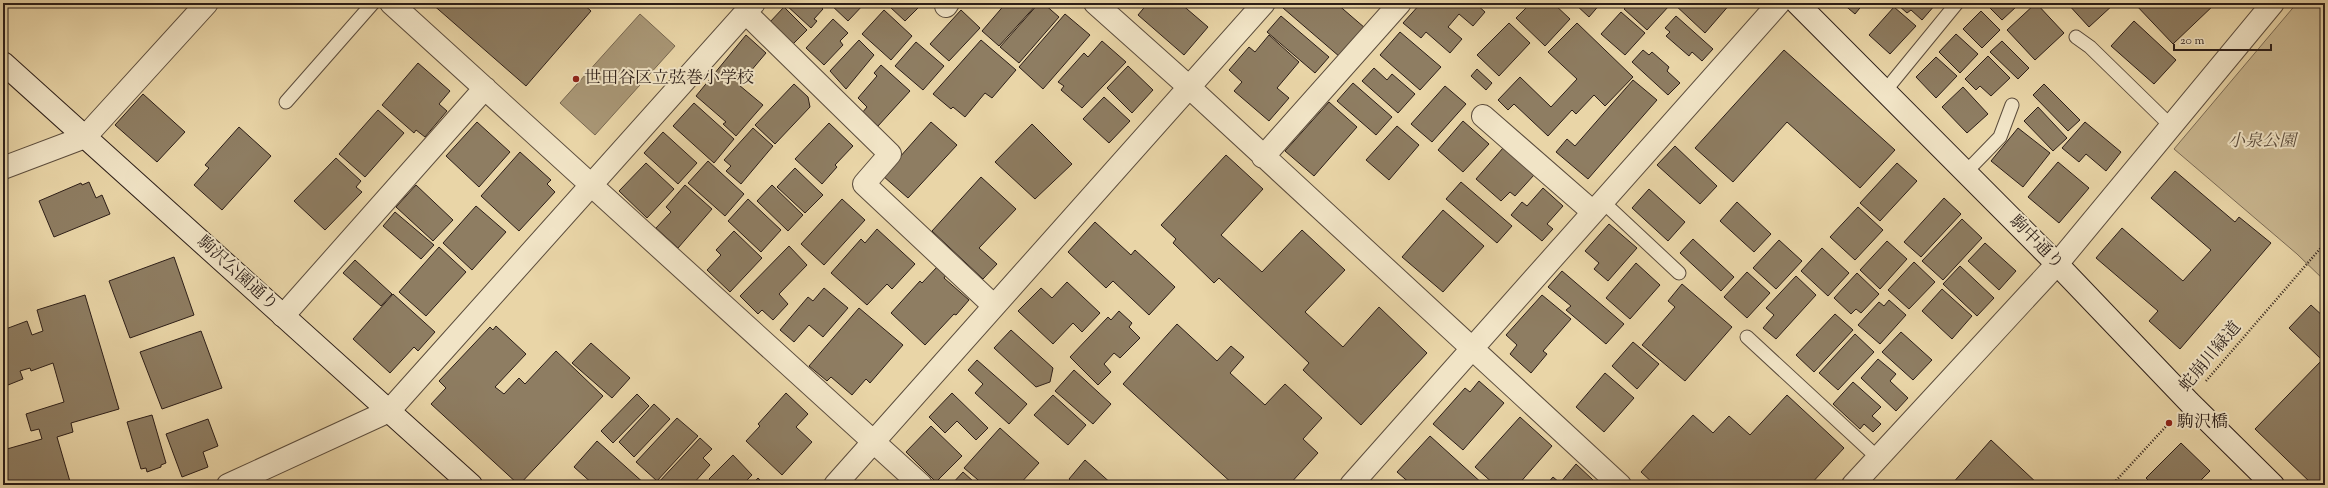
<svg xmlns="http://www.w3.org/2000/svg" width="2328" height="488" font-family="'Sorts Mill Goudy','Noto Serif JP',serif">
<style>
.green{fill:#c9b68f;stroke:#7a6a54}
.water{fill:#a99776;stroke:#776750}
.building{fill:#8e7d62;stroke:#2c1e18}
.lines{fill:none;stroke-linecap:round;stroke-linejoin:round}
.lane-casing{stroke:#5b4c3c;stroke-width:15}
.street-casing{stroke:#5b4c3c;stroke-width:24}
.secondary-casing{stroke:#2c1e18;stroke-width:24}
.path{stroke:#2c1e18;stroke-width:2.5;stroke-dasharray:1 2;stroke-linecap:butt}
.lane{stroke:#f1e4c6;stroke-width:13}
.street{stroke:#f1e4c6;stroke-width:22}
.secondary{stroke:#f1e4c6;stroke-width:22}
.poi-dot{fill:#8f2418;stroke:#f1e4c6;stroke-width:1.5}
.labels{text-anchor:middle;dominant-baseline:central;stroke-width:4;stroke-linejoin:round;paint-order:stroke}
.poi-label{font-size:17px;fill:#2c1e18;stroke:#f1e4c6;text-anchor:start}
.park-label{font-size:17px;font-style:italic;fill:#5b4c3c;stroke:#f1e4c6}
.street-label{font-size:17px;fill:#2c1e18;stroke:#f1e4c6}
</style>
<rect width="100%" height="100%" fill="#e9d5a7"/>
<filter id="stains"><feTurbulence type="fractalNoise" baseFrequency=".005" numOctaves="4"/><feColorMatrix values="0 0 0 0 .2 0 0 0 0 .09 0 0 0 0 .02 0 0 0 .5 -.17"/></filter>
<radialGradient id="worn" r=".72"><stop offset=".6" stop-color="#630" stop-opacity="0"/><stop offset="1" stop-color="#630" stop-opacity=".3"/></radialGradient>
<path class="green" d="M2297,3H2325V281L2297,254L2174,149Z"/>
<path class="water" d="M640,14L675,46L595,135L560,103Z"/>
<path class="building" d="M431,3H582L591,11L526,86Z
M817,3L823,9L814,19L817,21L811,28L785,4Z
M829,3H865L848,21Z
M894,3H923L905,21L890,7Z
M1006,3H1038L999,46L982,31Z
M1039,3H1043L1059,17L1019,63L1000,47Z
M1148,3H1180L1208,27L1184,55L1138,15Z
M1287,3H1336L1365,28L1340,57L1283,8Z
M1421,3H1475L1485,12L1473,26L1459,14L1448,27L1462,39L1450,53L1426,32L1421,38L1403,23Z
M1531,3H1553L1570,19L1545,46L1516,18Z
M1574,3H1601L1589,17Z
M1630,3H1666L1669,6L1647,30L1624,9Z
M1673,3H1731L1705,33Z
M1842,3H1864L1855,14Z
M1900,3H1933L1935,5L1922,20L1911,10L1907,13L1898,5Z
M1985,3H2014L2017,6L2002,20Z
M2036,3L2064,33L2035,60L2007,30Z
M2067,3H2113L2114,4L2089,27Z
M2134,3H2216L2173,44Z
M784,7L807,30L792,45L769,23Z
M1894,7L1916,26L1890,54L1869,35Z
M884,10L912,36L891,60L862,34Z
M961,10L980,28L949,61L930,44Z
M1981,11L2000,30L1982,48L1963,29Z
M1621,12L1645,33L1625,55L1601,34Z
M1065,14L1090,35L1043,89L1019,67Z
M1281,16L1329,57L1315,73L1267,32Z
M1676,16L1713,49L1702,61L1692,52L1689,56L1666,36L1670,32L1665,28Z
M833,19L848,33L840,41L843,45L824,65L806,48Z
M2134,21L2176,60L2154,84L2111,46Z
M1509,23L1530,43L1499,76L1477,55Z
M1577,23L1633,77L1605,106L1594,95L1576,114L1572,110L1548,136L1514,104L1508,110L1498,100L1520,77L1551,107L1577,79L1548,52Z
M1400,32L1441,67L1420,90L1380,55Z
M1956,34L1978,54L1960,73L1939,52Z
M746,35L766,53L739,85L763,105L736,136L723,124L726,122L696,96Z
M1269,35L1299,62L1277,88L1289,98L1269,121L1234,91L1242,82L1229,70L1249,47L1255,52Z
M859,40L874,55L846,89L830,71Z
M981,40L1016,70L992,98L985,93L965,117L953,107L951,109L933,94Z
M1102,41L1126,62L1082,108L1061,90L1064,86L1058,82L1084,53L1088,57Z
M2002,41L2029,68L2018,79L1990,52Z
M916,42L944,66L923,90L895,66Z
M1643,50L1649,55L1652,52L1669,67L1667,71L1680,83L1668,95L1632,62Z
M1784,50L1895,150L1860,188L1787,122L1733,182L1695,148Z
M1988,56L2010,78L1991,96L1980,86L1976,90L1965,79Z
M1936,57L1957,76L1936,98L1916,77Z
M418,63L450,91L439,104L447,111L425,137L416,130L414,133L382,105Z
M881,65L910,91L878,126L862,113L867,107L858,98L877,76L874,73Z
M1128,66L1153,90L1132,113L1107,88Z
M1374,68L1387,80L1392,74L1415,94L1398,113L1362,81Z
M1477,69L1492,83L1486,90L1471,76Z
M1633,80L1657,100L1588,179L1556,152L1567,139L1575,146Z
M1353,83L1392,117L1376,135L1337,101Z
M794,84L808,97L810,107L775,144L755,125Z
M2044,84L2080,120L2068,131L2033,95Z
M1445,86L1466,104L1432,142L1411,124Z
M1963,87L1988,114L1967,133L1942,107Z
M143,94L185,132L157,162L115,125Z
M1104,97L1130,121L1109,143L1083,119Z
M1329,102L1357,127L1314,176L1285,151Z
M694,103L734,139L714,163L673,126Z
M2038,107L2067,138L2053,151L2024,121Z
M378,110L404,133L365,177L339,154Z
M1463,121L1489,144L1463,172L1438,150Z
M477,122L510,152L479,187L446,156Z
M931,122L957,145L908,198L883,176Z
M2085,122L2121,152L2106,171L2086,154L2079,162L2062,148Z
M829,123L853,146L835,165L837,167L822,184L795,159Z
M1032,124L1072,164L1035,199L995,162Z
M1397,126L1419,145L1389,180L1366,160Z
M239,127L271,156L222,210L194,185L209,168L205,165Z
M753,128L773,146L741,184L726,171L731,166L724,160Z
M2018,128L2050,153L2023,187L1991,161Z
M663,132L697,163L678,184L644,153Z
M1675,146L1717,186L1700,204L1657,165Z
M1503,148L1534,175L1515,196L1510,192L1501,201L1476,179Z
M520,152L551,180L547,184L555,192L519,231L481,196Z
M1226,155L1263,189L1221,235L1262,272L1302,230L1345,270L1305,312L1343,347L1379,307L1427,353L1361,425L1303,370L1309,363L1219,278L1214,283L1173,243L1176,239L1161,225Z
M336,158L361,181L356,187L362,192L325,230L294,201Z
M708,161L744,194L725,216L688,183Z
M2058,162L2089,188L2059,223L2028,197Z
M646,163L674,189L647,218L619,191Z
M1897,163L1917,181L1880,221L1860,203Z
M795,168L823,195L805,213L777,187Z
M2175,171L2235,222L2239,217L2271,243L2180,349L2149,321L2158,311L2096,258L2122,228L2183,281L2211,250L2151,198Z
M981,177L1016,209L979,248L997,264L983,279L932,231Z
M89,182L96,198L102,195L110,214L54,237L39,201L81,183L82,185Z
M1461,182L1512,226L1497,243L1446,199Z
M416,185L453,220L433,241L396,207Z
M685,185L712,209L678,248L656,228L671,212L666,207Z
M772,185L803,215L788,231L757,201Z
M1543,188L1563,206L1547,224L1553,229L1542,241L1511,215L1522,202L1527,206Z
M1649,189L1685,222L1668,241L1632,208Z
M1944,198L1961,214L1921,257L1904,242Z
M748,199L781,230L761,252L728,221Z
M842,199L865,220L824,265L801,244Z
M1737,202L1771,234L1754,252L1720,221Z
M476,206L506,232L472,270L443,243Z
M1858,207L1883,230L1855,260L1830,237Z
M1443,210L1484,246L1443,292L1402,257Z
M395,212L434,245L421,259L383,226Z
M1962,219L1982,238L1943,280L1922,261Z
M1095,222L1131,255L1135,250L1175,287L1149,315L1113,281L1106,288L1068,252Z
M1609,224L1637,248L1608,281L1594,269L1599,263L1585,251Z
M877,229L915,264L892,289L887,284L867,305L831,273L861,239L865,243Z
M734,231L762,258L730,292L707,270L721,255L716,250Z
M1693,239L1734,277L1721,291L1680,253Z
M1779,240L1802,261L1776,289L1753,268Z
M1887,241L1907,259L1880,289L1860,270Z
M1985,243L2016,271L1999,290L1968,261Z
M789,246L807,265L779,294L788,304L773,320L762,310L758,314L740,296Z
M439,247L466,272L426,316L399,292Z
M1822,248L1849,273L1828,296L1801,271Z
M174,257L194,315L130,338L109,281Z
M355,260L392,294L381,306L343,273Z
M1914,262L1935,282L1909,309L1888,290Z
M1636,263L1660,285L1630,319L1606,298Z
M1960,266L1994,298L1977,316L1943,284Z
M937,267L946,275L944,278L969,300L956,315L954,314L925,345L891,313L920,281L922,283Z
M1562,271L1624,324L1606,344L1566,310L1571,306L1548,287Z
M1747,272L1770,293L1747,318L1724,297Z
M1857,273L1879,294L1861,313L1856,309L1851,314L1834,298Z
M1796,276L1816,295L1776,339L1763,328L1774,315L1766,308Z
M1067,282L1100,313L1082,332L1073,323L1053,344L1018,311L1041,288L1052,298Z
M1682,284L1732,327L1685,381L1642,345L1675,307L1668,301Z
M824,288L848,308L823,337L809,325L794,342L780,330L808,297L813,301Z
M1942,289L1972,316L1952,339L1922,311Z
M393,294L435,332L418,351L414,347L390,373L353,339Z
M85,295L119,409L71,423L73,432L57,437L71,485H3V440L7,449L42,439L39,429L31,431L26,414L64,402L53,363L31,371L30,368L20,371L23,379L3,387V330L27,321L32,335L43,331L37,310Z
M1542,295L1571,319L1543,351L1547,354L1531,373L1510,354L1517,345L1506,335Z
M1889,300L1906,315L1880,344L1858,325L1879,302L1884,306Z
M2311,305L2325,318V485H2313L2255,429L2322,360L2289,328Z
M859,308L903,345L870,383L866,379L852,395L831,377L827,381L809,366Z
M1119,311L1132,323L1129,327L1140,338L1120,358L1114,353L1104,364L1111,372L1098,385L1070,357L1108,317L1111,320Z
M1835,314L1853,330L1814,372L1796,355Z
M1177,324L1217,361L1231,346L1244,357L1230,373L1265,405L1285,384L1322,418L1303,439L1318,453L1289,485H1234L1123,384Z
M496,326L526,354L495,387L504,394L519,378L525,384L556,351L603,396L519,485L431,404L446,388L439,381L490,327L493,330Z
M1011,330L1053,368L1050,382L1036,387L994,348Z
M201,331L222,388L162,409L140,352Z
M1901,332L1932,360L1913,380L1882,352Z
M1855,334L1874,352L1838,390L1819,373Z
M1633,342L1659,364L1637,389L1612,366Z
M591,343L630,378L612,398L572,363Z
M1878,359L1896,374L1890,381L1908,398L1896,411L1861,378Z
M977,360L1027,404L1009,424L975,393L983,384L968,370Z
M1074,370L1111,404L1093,424L1055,391Z
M1605,373L1634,398L1604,432L1576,407Z
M1479,381L1504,403L1463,450L1433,424L1465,388L1470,392Z
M1853,382L1881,407L1872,416L1881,424L1873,432L1864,424L1860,429L1833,404Z
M786,393L808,414L796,427L812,442L782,475L746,441L760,426L758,424Z
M952,393L988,428L976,440L957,421L945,433L929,417Z
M637,394L649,406L613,443L601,431Z
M1053,395L1086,425L1068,445L1034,415Z
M1787,395L1844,448L1810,485H1655L1641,472L1693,415L1713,433L1729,416L1750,435Z
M654,404L670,419L634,457L619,442Z
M152,415L166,463L161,465V467L147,472L146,468L141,469L127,422Z
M1520,417L1552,446L1518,485H1495L1475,467Z
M677,418L698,436L657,481L636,462Z
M208,419L218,446L203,452L208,467L182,477L166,434Z
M931,426L962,456L936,482L906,452Z
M1000,428L1039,463L1019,485H984L964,468Z
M1430,436L1484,485H1412L1397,472Z
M700,438L712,449L703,458L710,465L692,485H661L658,483Z
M1991,440L2039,485H1951Z
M597,441L646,485H594L574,467Z
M2181,443L2210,471L2196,485H2153L2146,478Z
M733,455L752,475L742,485H715L709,479Z
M1085,460L1113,485H1075L1069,479Z
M1576,464L1593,480L1588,485H1546L1553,477L1560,483Z
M963,472L974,482L972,485H951Z
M758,478L765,485H751Z
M867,481H877L882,485H863Z"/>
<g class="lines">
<g class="lane-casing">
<path id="lane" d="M2076,37L2090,47L2171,126
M1885,91L1957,3
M286,102L373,3
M1966,172L2000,137L2012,105
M1603,202L1679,273
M1747,337L1878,458"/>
</g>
<g class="street-casing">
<path id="street" d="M391,3L921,485
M1095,3L1189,87L1620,485
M946,6L948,3
M746,13L890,154L864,184L993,305
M1483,116L1593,212
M1263,157L1400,3
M3,168L85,137L207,3
M283,316L485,88
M228,485L389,411L754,3
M835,485L1264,3
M1351,485L1779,3
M1853,485L2057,264L2273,3"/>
</g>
<g class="secondary-casing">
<path id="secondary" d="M1797,3L2057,264L2189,402L2273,485
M3,63L471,485"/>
</g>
<path class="path" d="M2206,381L2325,243
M2112,485L2170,422"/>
<use href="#lane" class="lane"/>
<use href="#street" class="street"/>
<use href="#secondary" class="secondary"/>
</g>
<g class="poi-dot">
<circle cx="576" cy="79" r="4"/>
<circle cx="2169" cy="423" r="4"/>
</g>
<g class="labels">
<g class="poi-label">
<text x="584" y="79">世田谷区立弦巻小学校</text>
<text x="2177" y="423">駒沢橋</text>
</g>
<g class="park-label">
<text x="2262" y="142">小泉公園</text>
</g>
<g class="street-label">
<text transform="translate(2036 243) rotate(45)">駒中通り</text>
<text transform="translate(237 274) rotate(42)">駒沢公園通り</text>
<text transform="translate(2211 357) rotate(-50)">蛇崩川緑道</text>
</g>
</g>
<rect width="2328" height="488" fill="none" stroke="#e9d5a7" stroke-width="16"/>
<rect x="4" y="4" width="2320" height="480" fill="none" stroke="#2c1e18" stroke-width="2"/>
<rect x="8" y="8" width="2312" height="472" fill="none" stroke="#2c1e18"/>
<path d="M2174 44v6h97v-6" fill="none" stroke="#2c1e18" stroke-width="2"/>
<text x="2180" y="44" font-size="12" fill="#2c1e18" stroke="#f1e4c6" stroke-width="3" paint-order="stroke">20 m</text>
<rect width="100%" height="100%" filter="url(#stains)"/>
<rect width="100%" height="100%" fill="url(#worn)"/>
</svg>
